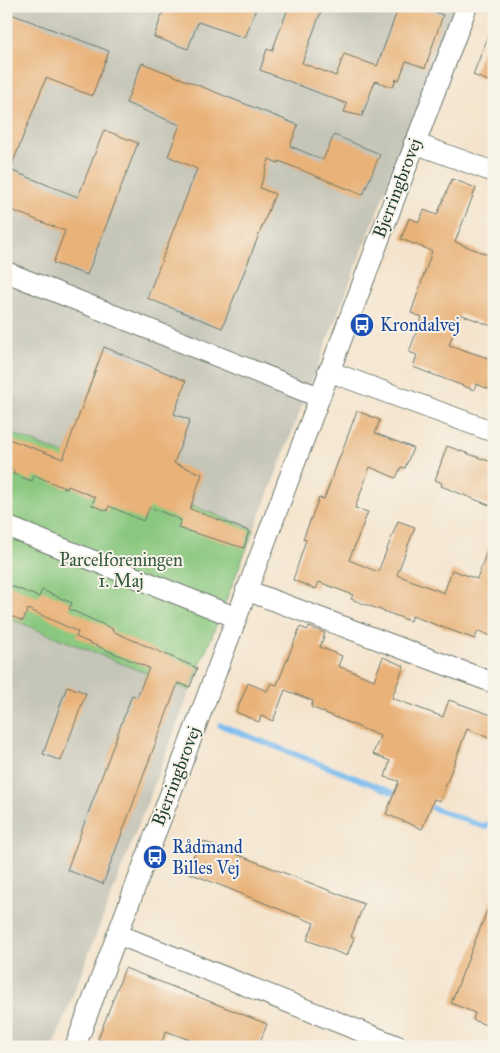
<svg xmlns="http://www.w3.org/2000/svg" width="500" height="1053" font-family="'IM FELL Great Primer',serif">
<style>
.industrial{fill:#c5c5b8}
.green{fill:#8ac87f;stroke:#54825a}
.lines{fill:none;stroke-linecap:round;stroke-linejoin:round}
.stream{stroke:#7bbcf0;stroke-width:5.5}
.building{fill:#e9b279}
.minor-casing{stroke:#6a776a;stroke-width:22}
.minor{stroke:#fff;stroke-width:20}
.labels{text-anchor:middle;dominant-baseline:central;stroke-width:4;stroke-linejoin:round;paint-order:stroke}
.street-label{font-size:18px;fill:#1f3d34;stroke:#f7f3e8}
.transit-label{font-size:18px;fill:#164399;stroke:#f7f3e8;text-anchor:start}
.park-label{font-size:18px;fill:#345943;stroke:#f7f3e8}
</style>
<rect width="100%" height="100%" fill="#f7f3e8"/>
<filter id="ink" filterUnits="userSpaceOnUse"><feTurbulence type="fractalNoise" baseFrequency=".02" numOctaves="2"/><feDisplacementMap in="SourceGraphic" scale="10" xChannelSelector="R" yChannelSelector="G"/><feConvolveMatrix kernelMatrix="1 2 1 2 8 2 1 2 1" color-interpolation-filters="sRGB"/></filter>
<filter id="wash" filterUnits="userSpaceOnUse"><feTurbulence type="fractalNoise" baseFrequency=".0096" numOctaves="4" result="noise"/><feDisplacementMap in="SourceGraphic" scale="20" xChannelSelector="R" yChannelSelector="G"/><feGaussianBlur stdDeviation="1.12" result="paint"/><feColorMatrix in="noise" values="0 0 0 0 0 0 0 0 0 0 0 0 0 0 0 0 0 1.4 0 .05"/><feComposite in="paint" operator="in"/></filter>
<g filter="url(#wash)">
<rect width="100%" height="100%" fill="#f4e4cd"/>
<path class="industrial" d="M6,6H457L254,530L6,431Z
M6,617L190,691L53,1047H6Z"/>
<path class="green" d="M6,431L254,530L190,691L6,617Z"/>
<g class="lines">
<path class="stream" d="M220,725L399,795
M424,805L485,827L494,819"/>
</g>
<g id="blocks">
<path class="building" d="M162,6H257L245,38L198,22L188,49L154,37L164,9Z
M289,6H323L302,63L336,76L344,54L377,66L399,6H428L427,9L443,15L425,68L406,61L399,80L396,79L393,87L375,81L362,116L344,112L347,104L260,70L267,49L272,51Z
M6,12L109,51L92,96L46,78L10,170L78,197L104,130L138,143L87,275L53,263L65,231L6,208Z
M493,23L494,24V83L473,75Z
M142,63L298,125L290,146L323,160L334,135L380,154L363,195L279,161L278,163L269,159L260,188L275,194L222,328L147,298L197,169L168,156L180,125L126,103Z
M452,179L476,188L455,242L494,257V327L460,314L449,345L494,360V391L476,384L474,390L413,367L417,355L409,352L422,317L411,313L432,251L401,239L409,218L419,222L424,210L437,215Z
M104,347L186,381L174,414L190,420L174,463L202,474L190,509L249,531L244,548L178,528L181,520L150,507L143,521L109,506L107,511L92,505L95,497L68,486L67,489L34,475L32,481L13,474L15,471L6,467V438L63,459Z
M357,411L380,420L375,433L413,448L405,468L401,467L396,478L370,467L355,508L368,512L349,560L378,572L398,521L415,527L397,575L444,593L452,570L477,579L492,537H494V637L478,631L475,639L412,616L410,621L351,599L353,595L319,582L316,589L293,580L306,540L303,539L319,498L324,499Z
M447,446L494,463V507L441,486L442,483L435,480Z
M6,584L39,597L42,590L72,603L69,609L113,629L112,631L197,668L190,687L178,683L103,884L67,870L132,695L137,697L149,668L76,637L78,632L28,609L23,621L6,614Z
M300,627L308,630L309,627L325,633L320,647L342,656L338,666L374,680L383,657L404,666L392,698L443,717L449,700L494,716V740L467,729L440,801L434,799L422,829L386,814L399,781L385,777L390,761L373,754L380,736L311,707L313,701L285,690L273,721L261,716L259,722L236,712L248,683L267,691L271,683L277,685Z
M67,686L86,693L61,761L43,754Z
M200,840L364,904L351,937L354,938L347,956L307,940L314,923L187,872Z
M492,898H494V1028L473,1020L475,1013L451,1003Z
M125,968L267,1024L258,1047H208L166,1031L160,1047H120L98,1039Z"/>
</g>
</g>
<g filter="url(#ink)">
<use href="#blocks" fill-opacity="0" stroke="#6a776a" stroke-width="1"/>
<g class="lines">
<g class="minor-casing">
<path id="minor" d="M414,143L494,172
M6,272L319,397
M328,371L494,432
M6,526L235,617
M246,590L494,683
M117,934L400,1047
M75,1047L467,6"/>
</g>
<use href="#minor" class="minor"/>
</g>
</g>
<defs>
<g id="bus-disc" transform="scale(1.25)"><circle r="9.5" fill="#1a4fb4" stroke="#f7f3e8"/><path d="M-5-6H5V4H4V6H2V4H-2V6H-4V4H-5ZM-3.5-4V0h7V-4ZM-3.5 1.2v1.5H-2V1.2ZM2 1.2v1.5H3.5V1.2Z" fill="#fff"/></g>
</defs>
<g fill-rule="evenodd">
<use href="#bus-disc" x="362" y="325"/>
<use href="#bus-disc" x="155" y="857"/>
</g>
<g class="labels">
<g class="street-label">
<text transform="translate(397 188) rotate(-69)">Bjerringbrovej</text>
<text transform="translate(176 776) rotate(-69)">Bjerringbrovej</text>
</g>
<g class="transit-label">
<text x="380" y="325">Krondalvej</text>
<text x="172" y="847">Rådmand<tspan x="172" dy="21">Billes Vej</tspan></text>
</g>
<g class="park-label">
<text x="121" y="560">Parcelforeningen<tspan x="121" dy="21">1. Maj</tspan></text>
</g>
</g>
<rect width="500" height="1053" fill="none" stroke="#f7f3e8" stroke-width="25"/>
</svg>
